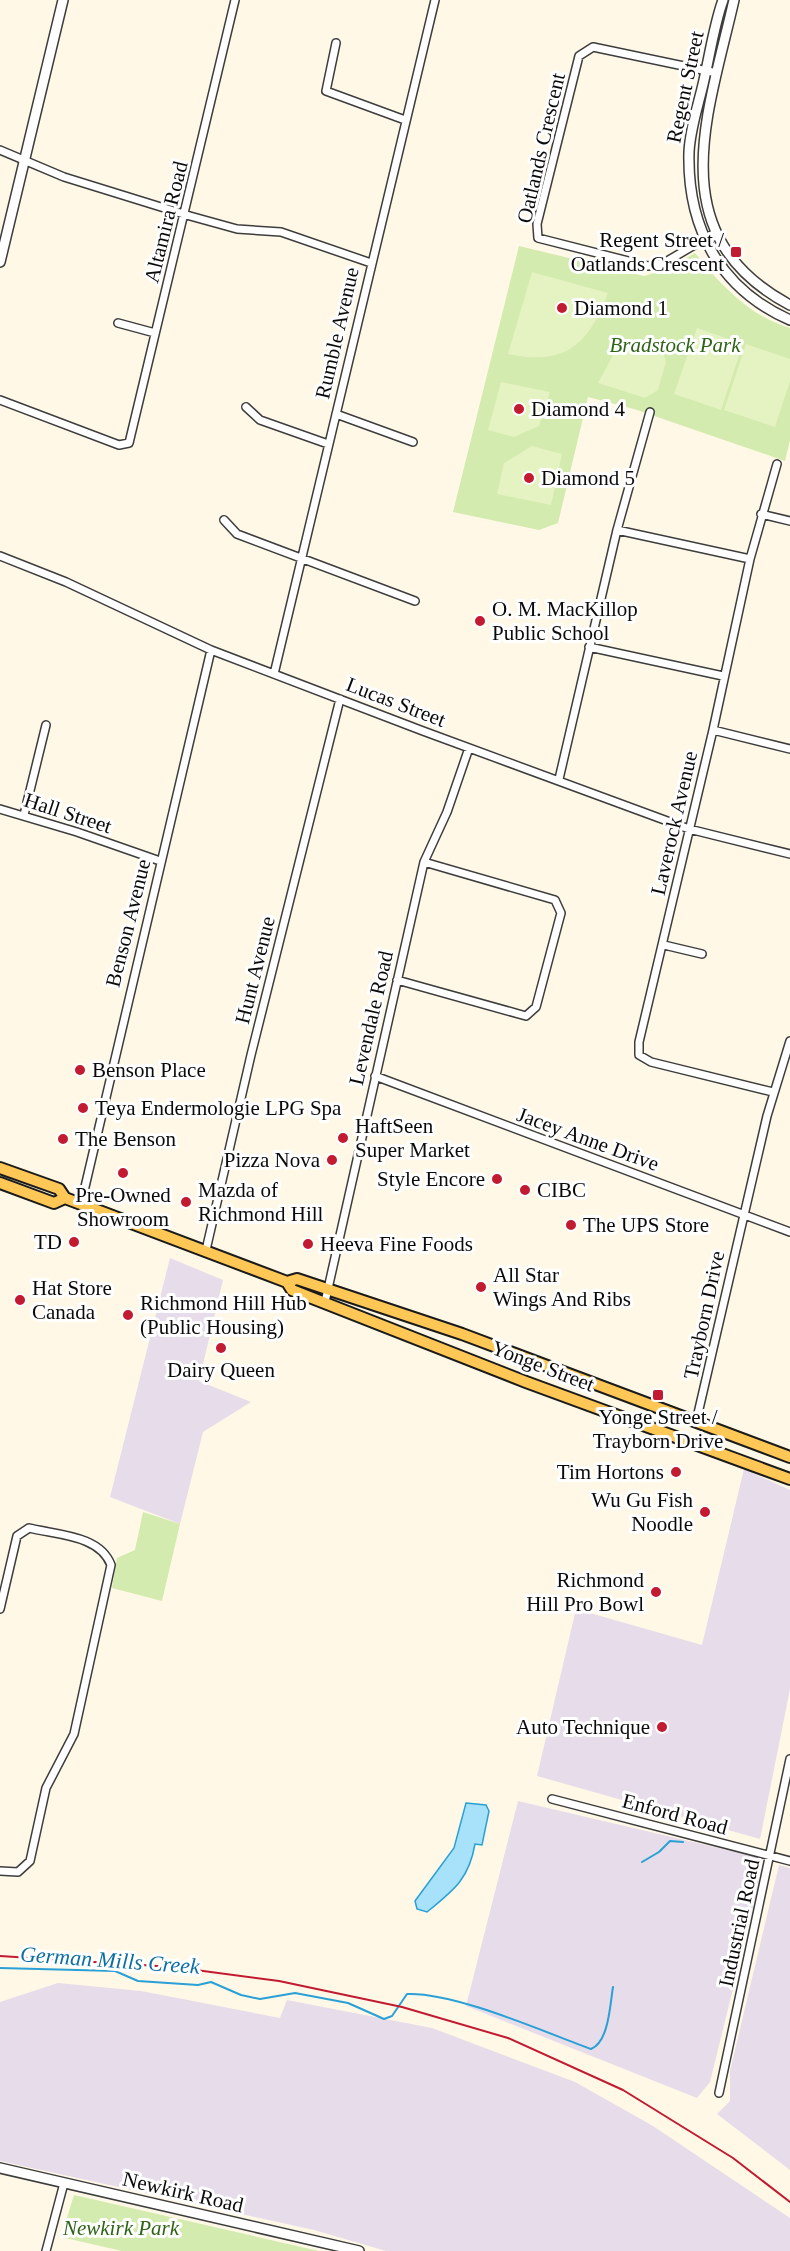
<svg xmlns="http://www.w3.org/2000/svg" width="790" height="2251" font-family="'Times New Roman',serif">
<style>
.industrial{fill:#e7dcea}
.green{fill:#d3ebae}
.pitch{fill:#e5f2c1}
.water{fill:#a7e2fa;stroke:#29a0d6;stroke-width:1.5}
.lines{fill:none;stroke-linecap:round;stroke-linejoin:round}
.stream{stroke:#29a0d6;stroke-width:2}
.minor-casing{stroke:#3d3d3d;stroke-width:10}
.tertiary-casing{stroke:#3d3d3d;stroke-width:12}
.primary-casing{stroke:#1b1b1b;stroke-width:14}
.minor{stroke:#fff;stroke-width:7}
.tertiary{stroke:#fff;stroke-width:9}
.primary{stroke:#ffc756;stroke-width:10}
.rail{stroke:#c11a31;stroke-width:2}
.poi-dot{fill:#c11a31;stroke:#fff;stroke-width:2}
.labels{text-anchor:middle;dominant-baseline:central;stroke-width:6;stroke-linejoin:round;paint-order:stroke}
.street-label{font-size:21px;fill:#0a0a0a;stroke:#fff}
.poi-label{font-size:21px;fill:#0a0a0a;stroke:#fff;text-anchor:start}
.park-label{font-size:21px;font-style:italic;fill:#2e6417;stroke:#fff}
.water-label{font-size:22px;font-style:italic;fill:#0d6ea2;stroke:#fff}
</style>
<rect width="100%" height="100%" fill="#fff8e6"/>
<path class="industrial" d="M170,1258L223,1280L199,1381L251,1402L203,1432L180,1524L110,1497Z
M744,1469L790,1490V1689L760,1839L537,1776L576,1609L702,1645Z
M518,1801L757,1857L759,1883L710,2082L697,2098L466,2006Z
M779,1865L790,1868V2170L717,2114L730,2101V2071Z
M58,1983L141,1991L280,2018L287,2000L432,2028L575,2082L653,2126L790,2218V2251H386L314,2230L0,2161V2002Z"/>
<path class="green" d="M519,246L644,276L665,270L695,253C720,284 750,317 790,328V440L785,461L634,409L588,397L558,523L539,530L453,512Z
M143,1512L180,1524L162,1601L112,1588L117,1558L135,1550Z
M74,2195L319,2251H320H122L61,2237Z"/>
<path class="pitch" d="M532,272L608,293C588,346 565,366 508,354Z
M697,328L743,344L721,410L674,394Z
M636,340L661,345L666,362L658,390L645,398L598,383L613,355Z
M746,344L790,359V381L775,427L724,410Z
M501,382L550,392L539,426L514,437L488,430Z
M532,446L562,454L551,505L497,494L504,463Z"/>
<path class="water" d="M466,1803L486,1805L489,1811L482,1845L475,1844C469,1879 454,1890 427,1912L417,1909L415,1901L454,1848Z"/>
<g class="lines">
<path class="stream" d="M642,1862L659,1852L670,1841L683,1842
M0,1968L115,1971L138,1981L198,1985L211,1982L241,1995L260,1999L295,1993L348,2003L384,2019L392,2016L407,1994C455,1992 544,2032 591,2049C609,2042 610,2004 613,1987"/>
<g class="minor-casing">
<path id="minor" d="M336,43L326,91L405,120
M0,150L64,177L190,216L237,229L281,232L371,263
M715,233L662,264L648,266L538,238L537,224L579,56L593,47L717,73
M118,323L155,333
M0,400L119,445L129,443L235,0
M246,407L260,420L328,444
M336,414L413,442
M761,514L790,521
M224,520L237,534L415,601
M617,530L750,559
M0,556L66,582L211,650L423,731L689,829L790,854
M589,647L723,676
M274,674L435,0
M713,730L790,749
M559,779L617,530L650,412
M0,809L77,832L160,861
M24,815L46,725
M664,945L702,954
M397,980L526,1016L536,1007L561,913L555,900L424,862
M375,1076L790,1232
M773,1092L651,1062L639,1055V1042L713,730L750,559L777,464
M81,1204L211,650
M206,1250L251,1055L340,699
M325,1302L424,862L447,812L469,748
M696,1422L767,1116L790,1041
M0,1609L17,1536L29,1528C57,1535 100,1535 111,1565L74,1734L46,1788L30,1861L18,1872L0,1871
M552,1799L790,1861
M719,2093L790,1759
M46,2251L64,2183"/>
</g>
<g class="tertiary-casing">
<path id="tertiary" d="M723,0C714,25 710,54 704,80C699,103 690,128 689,152C687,228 720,289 790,320
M734,0C708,115 659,235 790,305
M0,262L63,0
M0,2168L359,2251"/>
</g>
<g class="primary-casing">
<path id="primary" d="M0,1168L59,1189L65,1198L287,1282L292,1290L307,1296L526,1382L790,1479
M0,1183L54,1203L65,1198
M287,1282L297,1279L462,1334L790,1457"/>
</g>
<use href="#minor" class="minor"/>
<use href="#tertiary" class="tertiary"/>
<use href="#primary" class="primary"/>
<path class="rail" d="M0,1956L173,1967L279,1981L402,2007L508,2038L623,2090L733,2158L790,2202"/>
</g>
<g class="poi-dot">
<rect x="730" y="246" width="12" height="12" rx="3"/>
<circle cx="562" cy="308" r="6"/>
<circle cx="519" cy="409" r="6"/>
<circle cx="529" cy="478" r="6"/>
<circle cx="480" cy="621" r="6"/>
<circle cx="80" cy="1070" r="6"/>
<circle cx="83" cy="1108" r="6"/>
<circle cx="343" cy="1138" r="6"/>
<circle cx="63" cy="1139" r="6"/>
<circle cx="332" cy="1160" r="6"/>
<circle cx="123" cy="1173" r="6"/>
<circle cx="497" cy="1179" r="6"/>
<circle cx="525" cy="1190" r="6"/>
<circle cx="186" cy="1202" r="6"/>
<circle cx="571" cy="1225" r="6"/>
<circle cx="74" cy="1242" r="6"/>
<circle cx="308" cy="1244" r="6"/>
<circle cx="481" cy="1287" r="6"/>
<circle cx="20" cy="1300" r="6"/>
<circle cx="128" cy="1315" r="6"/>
<circle cx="221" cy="1348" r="6"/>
<rect x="652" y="1389" width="12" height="12" rx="3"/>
<circle cx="676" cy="1472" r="6"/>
<circle cx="705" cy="1512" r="6"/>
<circle cx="656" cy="1592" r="6"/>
<circle cx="662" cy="1727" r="6"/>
</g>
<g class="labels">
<g class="street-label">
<text transform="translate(685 87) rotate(-78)">Regent Street</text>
<text transform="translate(541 148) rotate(-77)">Oatlands Crescent</text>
<text transform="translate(166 222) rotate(-76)">Altamira Road</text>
<text transform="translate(337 333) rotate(-77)">Rumble Avenue</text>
<text transform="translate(396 702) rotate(21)">Lucas Street</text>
<text transform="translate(68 813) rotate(18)">Hall Street</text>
<text transform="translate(674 823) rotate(-77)">Laverock Avenue</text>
<text transform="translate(128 923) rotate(-76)">Benson Avenue</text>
<text transform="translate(255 970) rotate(-76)">Hunt Avenue</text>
<text transform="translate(371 1018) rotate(-77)">Levendale Road</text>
<text transform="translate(588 1139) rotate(20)">Jacey Anne Drive</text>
<text transform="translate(704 1315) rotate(-78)">Trayborn Drive</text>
<text transform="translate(543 1366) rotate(21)">Yonge Street</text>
<text transform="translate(675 1814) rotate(15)">Enford Road</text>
<text transform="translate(739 1923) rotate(-78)">Industrial Road</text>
<text transform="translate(183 2192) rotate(13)">Newkirk Road</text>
</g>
<g class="poi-label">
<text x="724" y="240" text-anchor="end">Regent Street /<tspan x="724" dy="24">Oatlands Crescent</tspan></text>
<text x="574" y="308">Diamond 1</text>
<text x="531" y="409">Diamond 4</text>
<text x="541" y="478">Diamond 5</text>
<text x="492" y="609">O. M. MacKillop<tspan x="492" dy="24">Public School</tspan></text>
<text x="92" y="1070">Benson Place</text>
<text x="95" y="1108">Teya Endermologie LPG Spa</text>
<text x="355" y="1126">HaftSeen<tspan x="355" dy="24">Super Market</tspan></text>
<text x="75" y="1139">The Benson</text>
<text x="320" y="1160" text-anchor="end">Pizza Nova</text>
<text x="485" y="1179" text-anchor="end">Style Encore</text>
<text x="198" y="1190">Mazda of<tspan x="198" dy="24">Richmond Hill</tspan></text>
<text x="537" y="1190">CIBC</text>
<text x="123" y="1195" text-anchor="middle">Pre-Owned<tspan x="123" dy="24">Showroom</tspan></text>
<text x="583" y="1225">The UPS Store</text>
<text x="62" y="1242" text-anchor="end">TD</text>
<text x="320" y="1244">Heeva Fine Foods</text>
<text x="493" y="1275">All Star<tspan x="493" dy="24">Wings And Ribs</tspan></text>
<text x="32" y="1288">Hat Store<tspan x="32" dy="24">Canada</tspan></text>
<text x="140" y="1303">Richmond Hill Hub<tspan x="140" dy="24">(Public Housing)</tspan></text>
<text x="221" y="1370" text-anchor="middle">Dairy Queen</text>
<text x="658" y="1417" text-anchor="middle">Yonge Street /<tspan x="658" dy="24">Trayborn Drive</tspan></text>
<text x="664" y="1472" text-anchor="end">Tim Hortons</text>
<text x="693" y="1500" text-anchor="end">Wu Gu Fish<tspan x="693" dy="24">Noodle</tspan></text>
<text x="644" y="1580" text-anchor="end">Richmond<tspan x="644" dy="24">Hill Pro Bowl</tspan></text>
<text x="650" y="1727" text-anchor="end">Auto Technique</text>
</g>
<g class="park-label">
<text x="675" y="345">Bradstock Park</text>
<text x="121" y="2228">Newkirk Park</text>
</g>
<g class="water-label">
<text transform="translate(110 1960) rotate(4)">German Mills Creek</text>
</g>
</g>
</svg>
